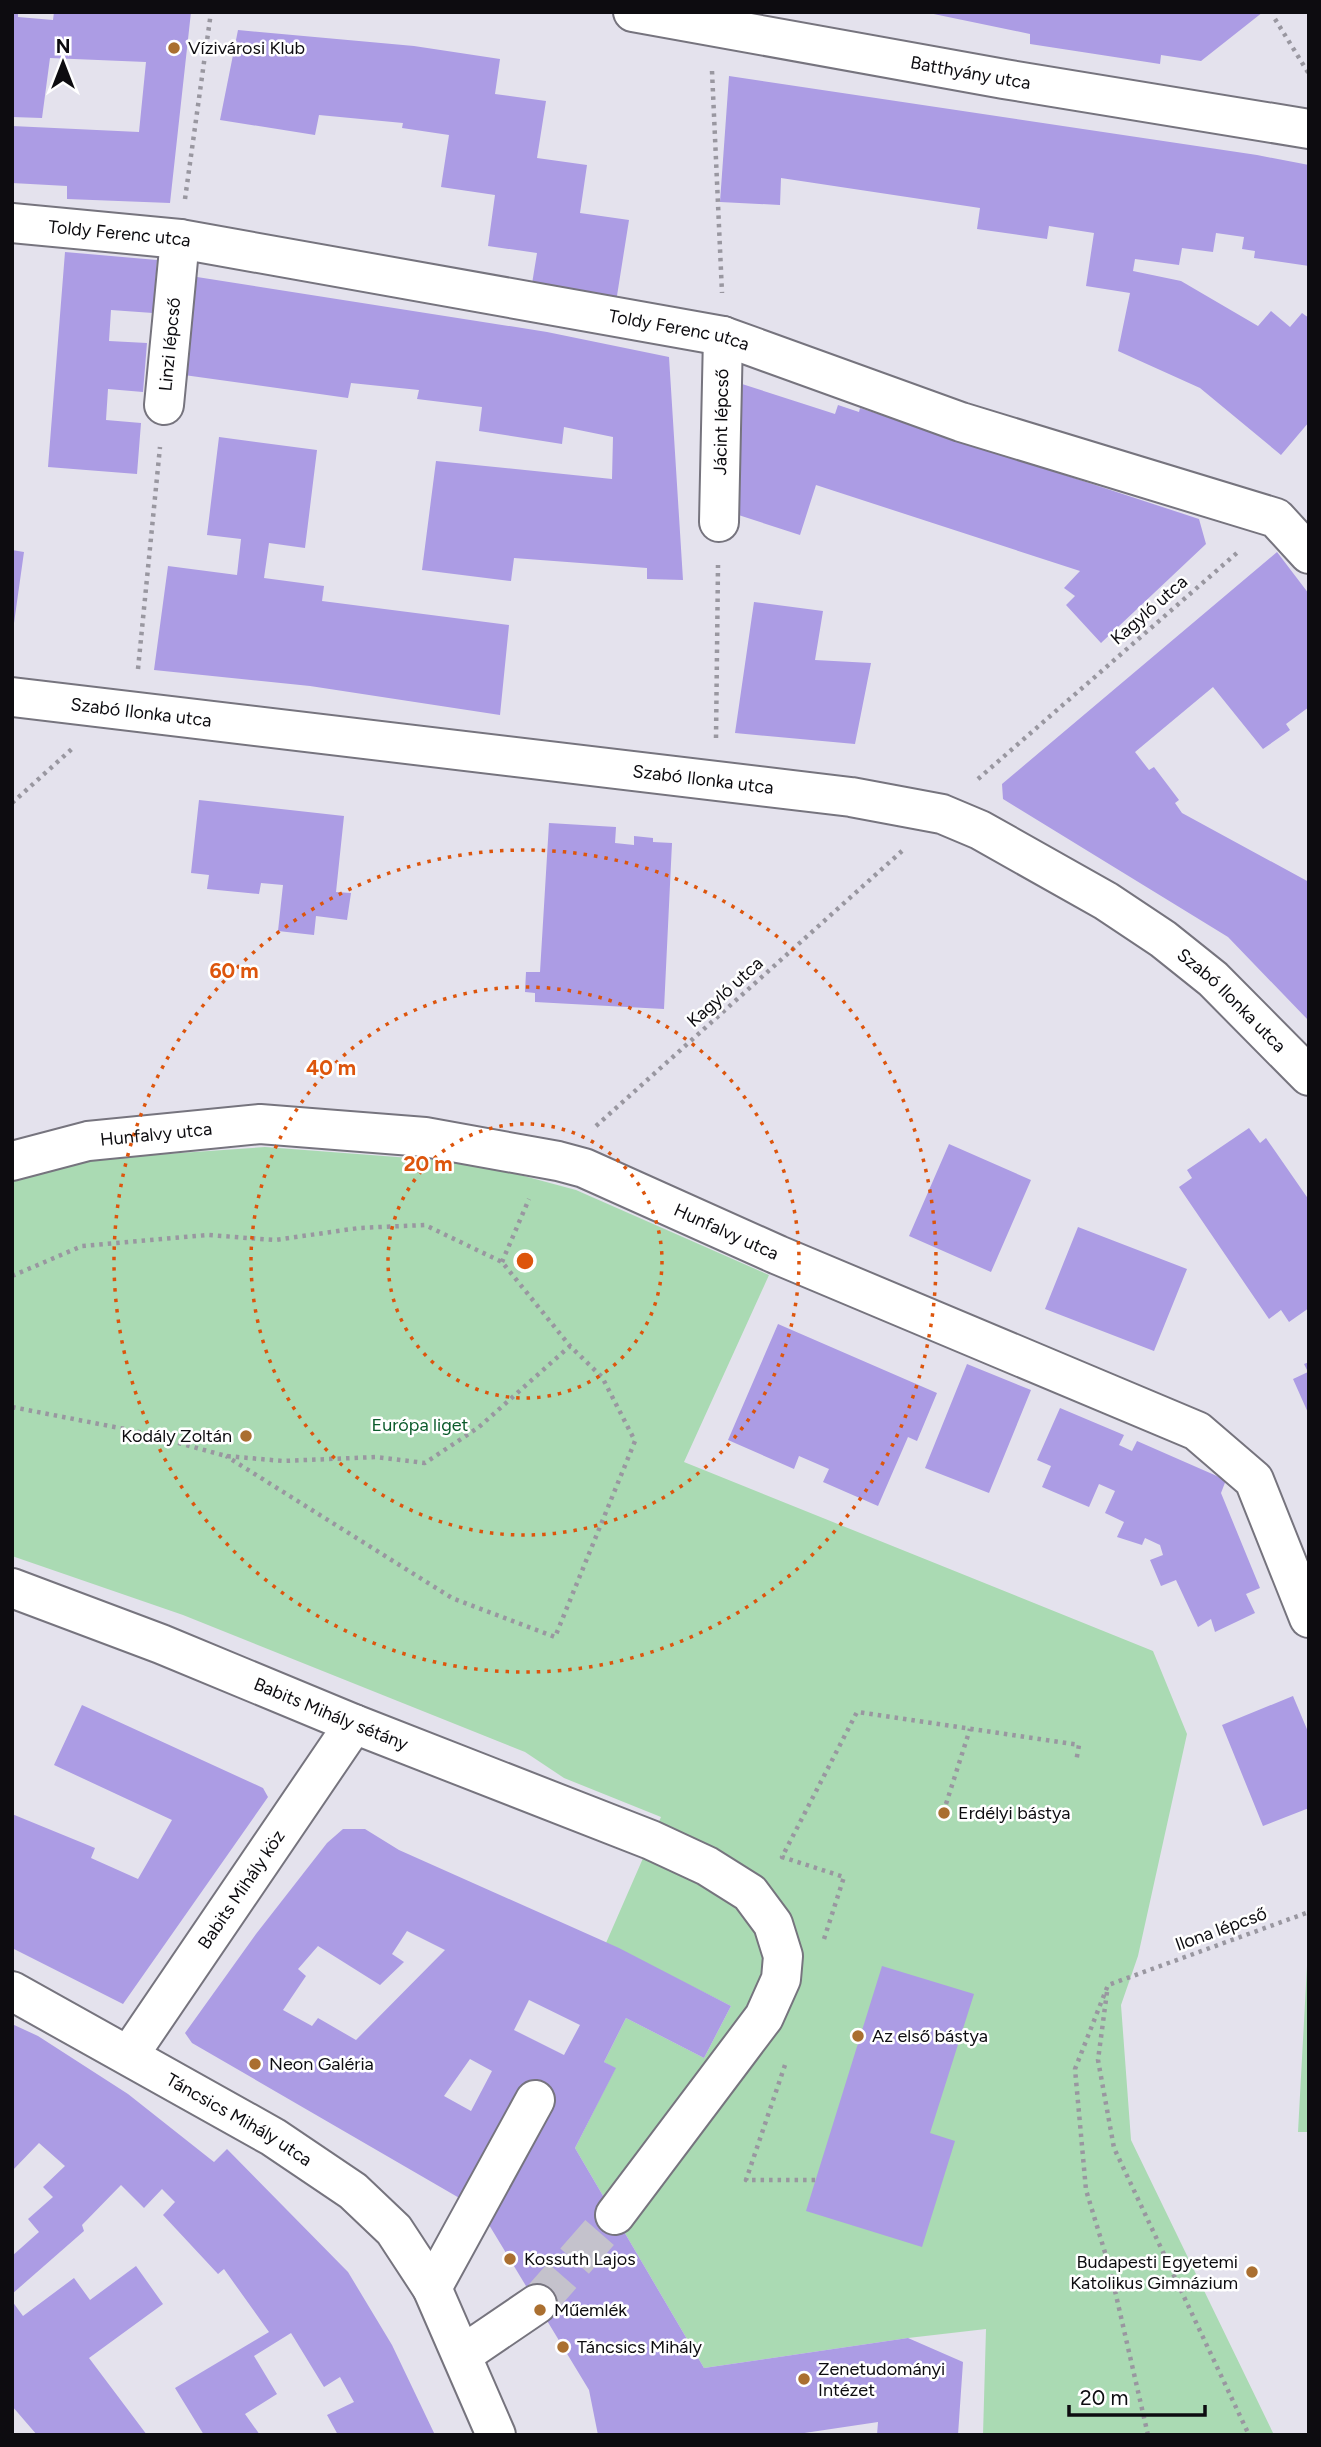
<svg xmlns="http://www.w3.org/2000/svg" width="1321" height="2447" font-family="Figtree,sans-serif">
<style>
.green{fill:#aadab3}
.building{fill:#ac9ce4;fill-rule:evenodd}
.lines{fill:none;stroke-linecap:round;stroke-linejoin:round}
.minor-tunnel{stroke:#c4c2cc;stroke-width:38;stroke-dasharray:38 19;stroke-linecap:butt}
.minor-casing{stroke:#76747e;stroke-width:42}
.path{stroke:#9997a0;stroke-width:4.5;stroke-dasharray:3.5 5;stroke-linecap:butt}
.minor{stroke:#fff;stroke-width:38}
.ring{fill:none;stroke:#dd550c;stroke-width:3.5;stroke-dasharray:3.5 7}
.poi-dot{fill:#aa6f30;stroke:#fff;stroke-width:2.5}
.labels{text-anchor:middle;dominant-baseline:central;stroke-width:5;stroke-linejoin:round;paint-order:stroke}
.poi-label{font-size:18px;fill:#0d0c10;stroke:#fff;text-anchor:start}
.street-label{font-size:18px;fill:#0d0c10;stroke:#fff}
.park-label{font-size:18px;fill:#0b5b2b;stroke:#fff}
.centre{fill:#dd550c;stroke:#fff;stroke-width:3.5}
.ring-label{font-size:21px;text-anchor:middle;font-weight:bold;fill:#dd550c;stroke:#fff;stroke-width:5;stroke-linejoin:round;paint-order:stroke}
</style>
<rect width="100%" height="100%" fill="#e4e2ed"/>
<path class="green" d="M265,1147L476,1163L576,1190L769,1275L684,1462L1153,1651L1187,1734L1138,1956L1121,2005L1131,2140L1274,2435H983L986,2329L908,2338L704,2368L575,2148L615,2069L604,2062L626,2018L704,2058L731,2006L606,1943L661,1817L564,1778L525,1752L183,1615L12,1556V1178L93,1159Z
M1307,1966H1309V2132H1298Z"/>
<path class="building" d="M12,12H18V17L53,20L54,12H191L170,203L67,199V186L12,183V126L139,132L146,62L50,58L42,118L12,117Z
M924,12H1263L1201,61L1161,55L1160,64L1030,44V34Z
M238,30L414,46L500,59L495,94L546,101L537,158L587,165L580,213L629,220L616,302L531,290L537,253L488,246L495,195L441,187L449,135L402,128L403,123L319,115L315,135L220,120Z
M729,76L1257,155L1309,165V266L1254,258L1255,251L1242,249L1244,237L1216,233L1213,252L1182,248L1179,265L1135,259L1133,271L1181,281L1258,326L1271,311L1290,327L1302,313L1309,318V422L1281,455L1200,388L1118,351L1130,293L1086,286L1094,233L1049,226L1047,239L977,229L980,208L781,178L780,205L720,202Z
M65,252L157,260L153,313L111,310L109,341L147,343L143,392L108,389L106,420L141,423L137,474L48,467Z
M197,277L547,332L669,357L683,580L647,579V568L514,558L511,581L422,570L436,461L612,479L613,437L564,427L562,444L479,431L482,407L417,399L419,390L351,383L348,398L184,375Z
M742,384L835,414L838,405L859,412L860,408L1199,519L1206,544L1101,643L1066,605L1075,596L1064,588L1080,571L816,485L800,535L723,510L728,471L741,430L729,426Z
M219,437L317,450L305,548L269,543L264,578L324,586L322,601L509,625L500,715L310,686L154,670L168,566L237,575L241,539L207,535Z
M12,550L24,552L14,623H12Z
M1277,552L1309,594V707L1286,724L1290,730L1263,749L1213,687L1135,752L1149,770L1154,767L1179,800L1175,803L1182,813L1309,882V1021L1228,937L1003,799L1002,784Z
M754,602L823,611L815,660L871,663L855,744L735,733Z
M199,800L344,816L336,892L351,893L347,920L316,916L314,935L278,931L283,885L261,883L259,894L207,889L209,875L191,873Z
M549,823L616,827L615,843L634,845V836L653,838V842L672,843L664,1009L535,1002V993L525,992L526,972H540Z
M1249,1128L1260,1143L1266,1138L1309,1200V1308L1289,1322L1281,1310L1269,1319L1179,1187L1192,1178L1187,1170Z
M949,1144L1031,1180L991,1272L909,1236Z
M1078,1227L1187,1269L1154,1351L1045,1309Z
M778,1324L937,1393L917,1441L908,1437L878,1506L823,1482L829,1469L799,1456L794,1469L728,1440Z
M1309,1362V1415L1293,1379L1308,1372L1304,1364Z
M967,1364L1031,1390L989,1493L925,1468Z
M1060,1408L1124,1435L1119,1445L1132,1451L1137,1441L1226,1480L1221,1493L1260,1588L1246,1594L1255,1613L1215,1632L1211,1619L1198,1627L1176,1580L1161,1586L1150,1560L1163,1555L1160,1545L1145,1538L1142,1545L1117,1537L1124,1522L1105,1513L1115,1491L1099,1484L1089,1507L1042,1487L1051,1466L1037,1460Z
M1293,1696L1309,1734V1808L1263,1826L1222,1725Z
M82,1705L263,1788L268,1797L123,2004L12,1948V1814L95,1848L91,1858L138,1879L172,1820L54,1765Z
M343,1829H365L399,1850L619,1948L731,2006L704,2058L626,2018L604,2062L616,2068L575,2148L704,2368L908,2338L963,2362L958,2435H877L878,2422L791,2435H598L589,2390L480,2210L192,2043L185,2033L256,1934L327,1843ZM407,1931L445,1950L356,2040L318,2018L312,2026L283,2010L306,1976L298,1969L318,1946L380,1985L404,1962L392,1954ZM529,2000L580,2025L564,2055L514,2030ZM470,2059L492,2071L471,2111L444,2096Z
M882,1966L974,1994L930,2133L955,2141L922,2247L806,2211Z
M12,2024L38,2036L128,2094L214,2162L227,2149L348,2272L392,2345L435,2435H338L327,2415L354,2402L340,2377L324,2387L291,2333L254,2356L277,2394L245,2414L260,2435H204L175,2388L269,2332L224,2269L218,2274L163,2215L175,2202L162,2189L144,2208L121,2185L82,2225L84,2231L12,2294V2256L39,2232L28,2219L53,2197L43,2187L65,2166L39,2143L12,2171Z
M136,2266L163,2304L89,2358L147,2435H37L12,2406V2301L23,2316L74,2278L90,2300Z"/>
<g class="lines">
<path class="minor-tunnel" d="M537,2304L615,2215"/>
<g class="minor-casing">
<g id="minor">
<path id="s1" d="M633,12L1004,79L1309,129"/>
<path id="s2" d="M12,223L180,239L723,336L961,422L1276,518L1309,554"/>
<path id="s3" d="M164,405L180,239"/>
<path id="s4" d="M719,522L723,336"/>
<path id="s5" d="M12,697L851,797L942,814L980,830L1106,901L1163,939L1213,979L1309,1076"/>
<path id="s6" d="M12,1161L88,1141L260,1124L425,1137L558,1161L584,1168L778,1255L1197,1431L1254,1480L1309,1618"/>
<path id="s7" d="M12,1588L161,1644L354,1724L651,1840L707,1866L750,1893L773,1924L783,1956L781,1979L764,2017L615,2215"/>
<path id="s8" d="M12,1991L273,2137L353,2191L394,2230L432,2288L496,2435"/>
<path id="s9" d="M129,2055L354,1724"/>
<path d="M432,2288L535,2100"/>
<path d="M462,2355L537,2304"/>
</g>
</g>
<path class="path" d="M1275,19L1309,74
M712,71L722,293
M185,199L211,12
M138,669L160,447
M716,738L718,565
M978,779L1238,552
M12,803L74,747
M596,1126L902,851
M502,1262L529,1199
M12,1276L82,1246L208,1235L275,1240L359,1228L425,1225L502,1262L570,1346L602,1377L635,1441L555,1637L452,1598L226,1456
M12,1407L135,1431L226,1456L283,1461L376,1457L425,1463L479,1427L570,1346
M946,1804L970,1729
M824,1939L844,1877L782,1857L857,1712L1079,1745L1076,1762
M1107,1992L1098,2060L1114,2148L1249,2435
M785,2065L746,2180H816
M1148,2435L1110,2269L1086,2190L1075,2069L1108,1985L1309,1912"/>
<use href="#minor" class="minor"/>
</g>
<g class="ring">
<circle cx="525" cy="1261" r="137"/>
<circle cx="525" cy="1261" r="274"/>
<circle cx="525" cy="1261" r="411"/>
</g>
<g class="poi-dot">
<circle cx="174" cy="48" r="7"/>
<circle cx="246" cy="1436" r="7"/>
<circle cx="944" cy="1813" r="7"/>
<circle cx="858" cy="2036" r="7"/>
<circle cx="255" cy="2064" r="7"/>
<circle cx="510" cy="2259" r="7"/>
<circle cx="1252" cy="2272" r="7"/>
<circle cx="540" cy="2310" r="7"/>
<circle cx="563" cy="2347" r="7"/>
<circle cx="804" cy="2379" r="7"/>
</g>
<g class="labels">
<g class="poi-label">
<text x="188" y="48">Vízivárosi Klub</text>
<text x="232" y="1436" text-anchor="end">Kodály Zoltán</text>
<text x="958" y="1813">Erdélyi bástya</text>
<text x="872" y="2036">Az első bástya</text>
<text x="269" y="2064">Neon Galéria</text>
<text x="524" y="2259">Kossuth Lajos</text>
<text x="1238" y="2262" text-anchor="end">Budapesti Egyetemi<tspan x="1238" dy="21">Katolikus Gimnázium</tspan></text>
<text x="554" y="2310">Műemlék</text>
<text x="577" y="2347">Táncsics Mihály</text>
<text x="818" y="2369">Zenetudományi<tspan x="818" dy="21">Intézet</tspan></text>
</g>
<g class="street-label">
<text stroke="none"><textPath href="#s1" startOffset="343">Batthyány utca</textPath></text>
<text stroke="none"><textPath href="#s2" startOffset="108">Toldy Ferenc utca</textPath></text>
<text stroke="none"><textPath href="#s2" startOffset="676">Toldy Ferenc utca</textPath></text>
<text stroke="none"><textPath href="#s3" startOffset="61">Linzi lépcső</textPath></text>
<text stroke="none"><textPath href="#s4" startOffset="100">Jácint lépcső</textPath></text>
<text transform="translate(1149 610) rotate(-41)">Kagyló utca</text>
<text stroke="none"><textPath href="#s5" startOffset="130">Szabó Ilonka utca</textPath></text>
<text stroke="none"><textPath href="#s5" startOffset="696">Szabó Ilonka utca</textPath></text>
<text transform="translate(725 992) rotate(-42)">Kagyló utca</text>
<text stroke="none"><textPath href="#s5" startOffset="1284">Szabó Ilonka utca</textPath></text>
<text stroke="none"><textPath href="#s6" startOffset="147">Hunfalvy utca</textPath></text>
<text stroke="none"><textPath href="#s6" startOffset="735">Hunfalvy utca</textPath></text>
<text stroke="none"><textPath href="#s7" startOffset="343">Babits Mihály sétány</textPath></text>
<text stroke="none"><textPath href="#s9" startOffset="200">Babits Mihály köz</textPath></text>
<text transform="translate(1221 1929) rotate(-20)">Ilona lépcső</text>
<text stroke="none"><textPath href="#s8" startOffset="261">Táncsics Mihály utca</textPath></text>
</g>
<g class="park-label">
<text x="420" y="1425">Európa liget</text>
</g>
</g>
<circle cx="525" cy="1261" r="10" class="centre"/>
<g class="ring-label">
<text x="234" y="978">60 m</text>
<text x="331" y="1075">40 m</text>
<text x="428" y="1171">20 m</text>
</g>
<rect width="1321" height="2447" fill="none" stroke="#0d0c10" stroke-width="28"/>
<g transform="translate(63 63)" stroke="#ffffff" stroke-width="5" paint-order="stroke">
<path d="M0-5L12 26L0 18L-12 26Z" fill="#0d0c10"/>
<text y="-10" font-size="19" font-weight="bold" text-anchor="middle" fill="#0d0c10">N</text>
</g>
<path d="M1069 2405v10h136v-10" fill="none" stroke="#0d0c10" stroke-width="3.5"/>
<text x="1080" y="2405" font-size="21" fill="#0d0c10" stroke="#ffffff" stroke-width="5" paint-order="stroke">20 m</text>
</svg>
